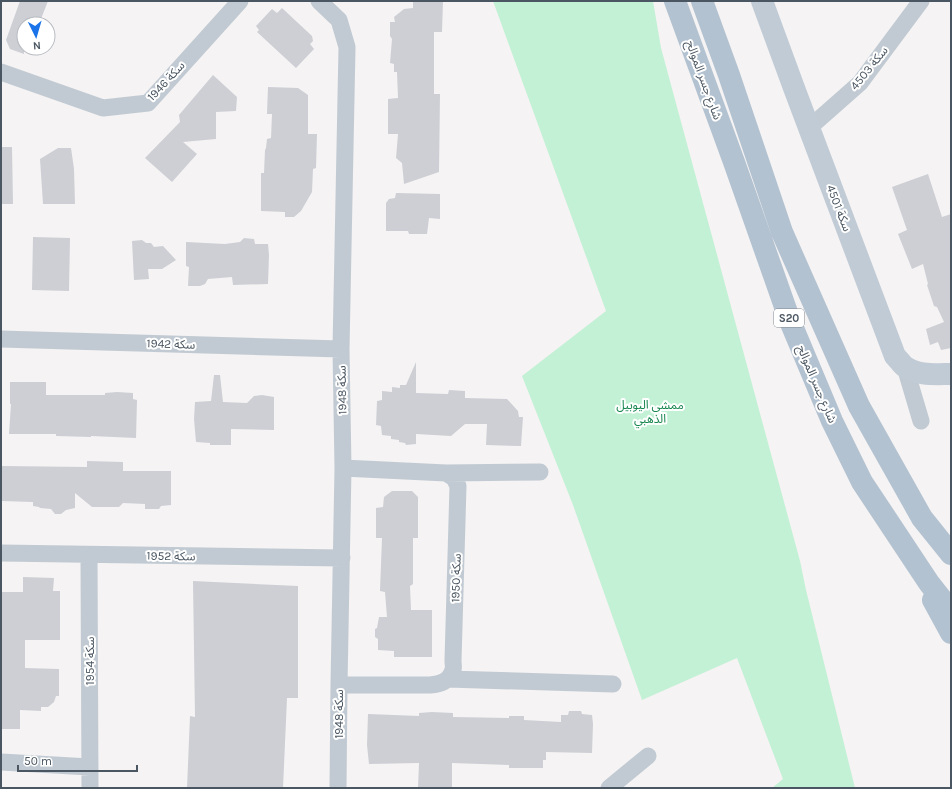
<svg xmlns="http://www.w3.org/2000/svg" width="952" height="789" font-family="Karla,'Noto Sans Arabic',sans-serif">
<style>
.green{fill:#c3f1d5}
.building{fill:#cdcfd5}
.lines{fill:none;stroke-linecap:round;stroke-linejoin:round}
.street{stroke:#c1cad2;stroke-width:17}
.secondary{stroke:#c1cbd6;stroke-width:22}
.primary{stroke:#b3c2d1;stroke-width:22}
.labels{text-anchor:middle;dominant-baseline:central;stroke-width:4;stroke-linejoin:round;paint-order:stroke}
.shield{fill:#fff;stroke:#808990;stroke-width:1}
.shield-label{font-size:11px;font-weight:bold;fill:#4a5661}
.street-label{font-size:12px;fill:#4a5661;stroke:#fff}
.park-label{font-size:12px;fill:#17864f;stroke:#fff}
</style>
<rect width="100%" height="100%" fill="#f5f3f3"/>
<path class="green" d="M493,1H653L661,48L800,561L806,590L855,788H772L783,779L737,658L642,700L573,505L522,376L606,311Z"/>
<path class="building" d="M20,1H48L39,24H24V54L10,49L6,40Z
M413,1H443L442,32H434V94H440L439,172L404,184L402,163L396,158L398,134H388V99L398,98L397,72H394V64L390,63L392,39L390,36V22H395L394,17L404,9L413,8Z
M282,8L312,36L313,41L310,44L314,49L296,68L257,32L259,30L256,26L272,9L277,13Z
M213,75L237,97L236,111L216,112V139L183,142L197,154L172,182L145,158L180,122L179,115Z
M268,87L298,88L308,95V134H317L316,168L313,169L312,192L301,211L294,217H285V212L261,211V173H264L265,150L266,148L267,139L271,138L272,114H267Z
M1,147H12L13,204H1Z
M58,148H71L74,169L75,204H43L40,159Z
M928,174L942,217L951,214V348L941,350L938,342L930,345L926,329L944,322L937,307L934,306L927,285L928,284L923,264L912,269L898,234L907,230L892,187Z
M396,193L440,194V219L429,218L427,234H409L408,231H386V203L389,199L395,198Z
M33,237L70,238L69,291L32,290Z
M244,238L254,239L255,244H268L269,255L268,284L233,285L232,277L208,279L205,284L200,286H188L189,267L186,266V242L225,244L240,242Z
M142,240L146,243H151L154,247L163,246L176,260L162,269H148L149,279L134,280L132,241Z
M416,362V393L448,394L449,390L465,391V398L507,399L518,411L519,417H523L521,446L486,445L487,424H465L451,436L416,434V444L406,445L405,443L399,442V440L391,439V436L382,435L381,426L376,425L377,401L382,400V391L392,392V387L400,388V385H406Z
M214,375H220L223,402L247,403L254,396L262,395L274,397V430L231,429V445H210V443L196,442L194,419L195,402L211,401Z
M10,382H46V395H105V393L117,392L133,393V399L137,400L136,438L91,436V437L56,436V434H9L11,404H10Z
M87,461L123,462V471H171V505L161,506L159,509H145V504L123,503L119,507H92L75,493V508L66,510L61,514H55L51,509L40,508L39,507L33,506V502L1,501V466L87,467Z
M392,491H412L418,497V538H413V584L410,586L411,610H432V657H394V651L378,650V639L375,637V629L377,628L379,617H387L385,592L380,591L382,538H376V508L383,507L384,497Z
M23,577L54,578L53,591H60V640H25V668L59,669V696H56L54,702L48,707H41V711L20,710V729H1V592H23Z
M193,581L298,586V698H287L283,788H187L190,716L195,717Z
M569,711H581L582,714L592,715L593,724L592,753L546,752V760H543V768H509V765L452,763V788H418L419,763L369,764L367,745L368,714L419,716V713L432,712L453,713V717L509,718V716H524V720L561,722V715H568Z"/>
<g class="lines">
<path class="street" d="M319,1L339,20L347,47L341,349L343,468L339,685L338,788
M1,72L103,108L148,103L240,1
M809,128L860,83L921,1
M1,339L341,349
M905,367L921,421
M446,473L540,472
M1,553L342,558
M89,555L90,788
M448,679L613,684
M339,685H430C440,684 449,682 453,670C454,668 453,664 453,661L458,486L454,478L446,473L343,468
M1,762L90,767
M609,788L648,756"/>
<path class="secondary" d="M762,1L794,88L895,356C898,359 901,363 904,366C917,376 936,374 951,374"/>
<path class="primary" d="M675,1L734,162L790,321L832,421L862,482L929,583L951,611
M702,1L729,75L782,232L859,406L922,518L951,554
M933,600L951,633"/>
</g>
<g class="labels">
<rect class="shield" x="774" y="309" width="30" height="18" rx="3"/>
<g class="shield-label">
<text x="789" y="318">S20</text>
</g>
<g class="street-label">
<text transform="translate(869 68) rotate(-51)">سكة 4503</text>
<text transform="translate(704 80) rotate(70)">شارع جسر الموالح</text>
<text transform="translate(166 81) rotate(-47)">سكة 1946</text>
<text transform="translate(839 208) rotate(69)">سكة 4501</text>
<text transform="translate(171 344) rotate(2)">سكة 1942</text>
<text transform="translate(817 384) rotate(67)">شارع جسر الموالح</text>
<text transform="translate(342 390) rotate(-91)">سكة 1948</text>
<text transform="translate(171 556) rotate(1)">سكة 1952</text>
<text transform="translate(456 578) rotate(-88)">سكة 1950</text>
<text transform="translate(90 661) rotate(-90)">سكة 1954</text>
<text transform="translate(339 714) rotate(-90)">سكة 1948</text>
</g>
<g class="park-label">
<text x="650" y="405">ممشى اليوبيل<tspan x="650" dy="14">الذهبي</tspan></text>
</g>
</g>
<rect width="952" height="789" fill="none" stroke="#4a5661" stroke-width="4"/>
<g transform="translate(36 36) rotate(175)"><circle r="19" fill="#ffffff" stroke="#b7bbc0"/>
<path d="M0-3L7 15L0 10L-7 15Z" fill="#1a73e8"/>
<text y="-6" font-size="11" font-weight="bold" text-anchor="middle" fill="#4a5661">N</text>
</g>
<path d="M18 765v6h119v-6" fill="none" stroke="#4a5661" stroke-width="2"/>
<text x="24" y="765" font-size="12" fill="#4a5661" stroke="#ffffff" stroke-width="3" paint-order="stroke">50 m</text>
</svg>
